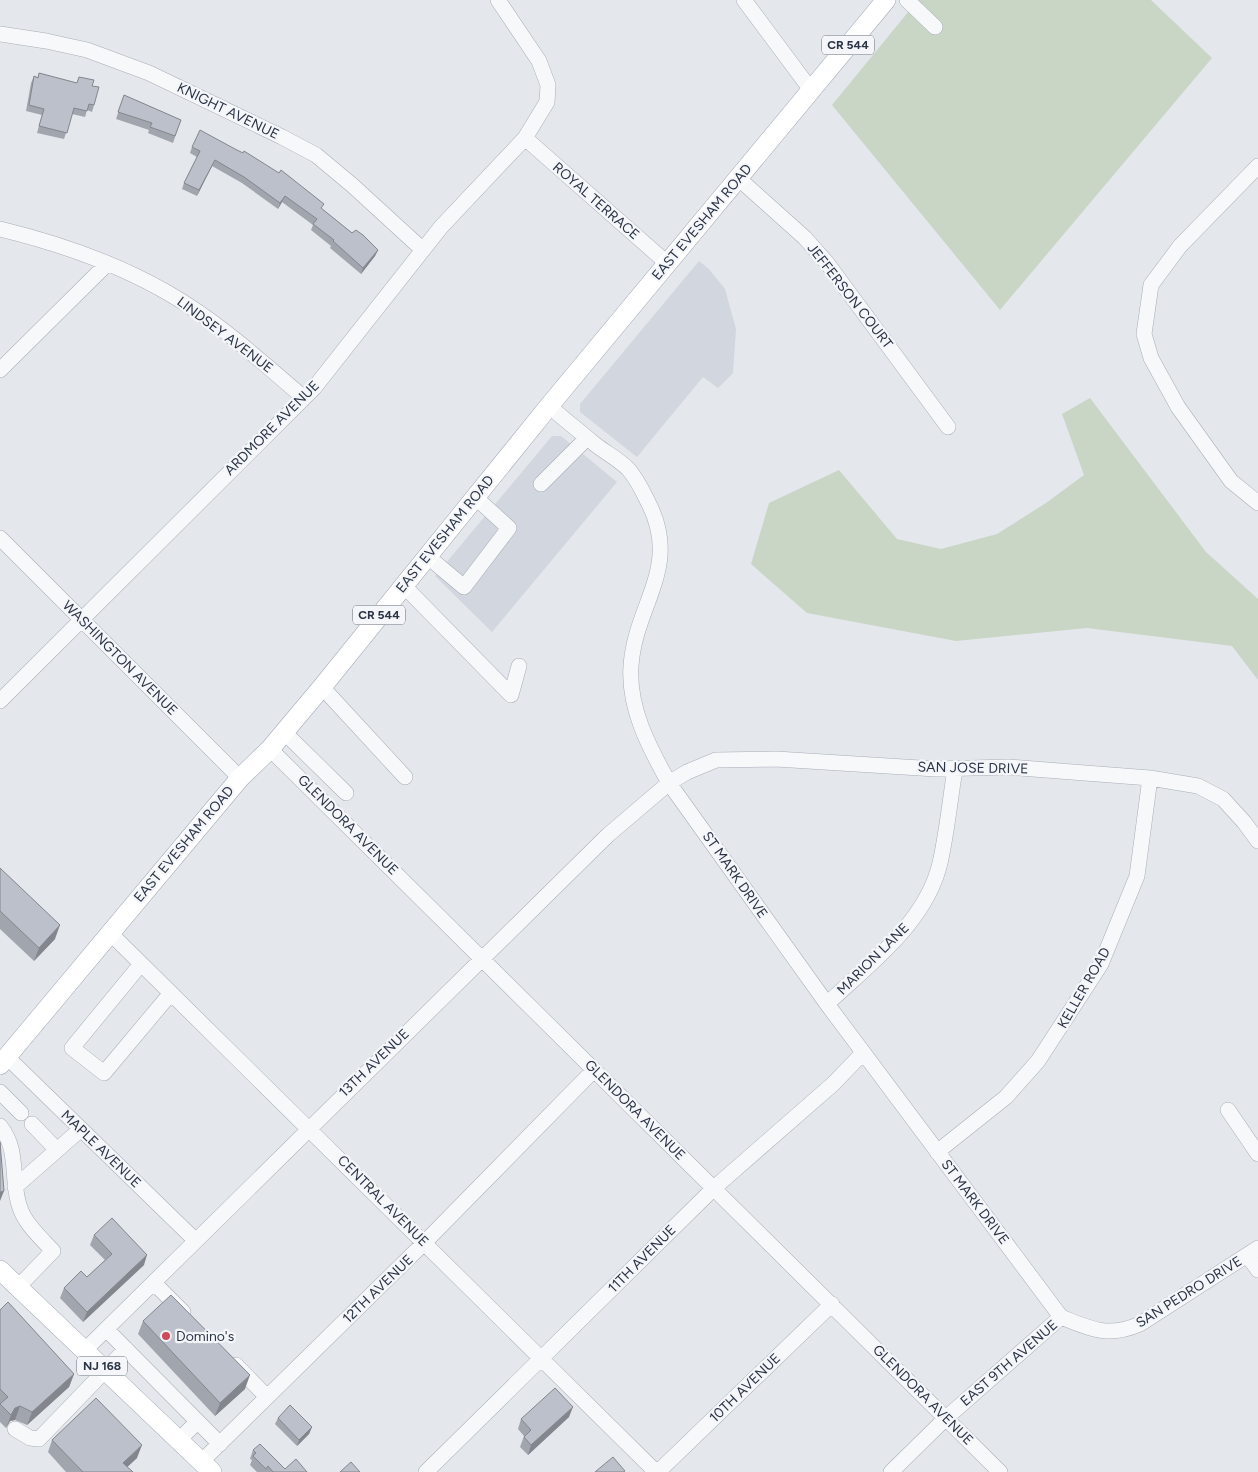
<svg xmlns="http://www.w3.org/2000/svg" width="1258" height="1472" font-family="Figtree,sans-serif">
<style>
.built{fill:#d2d6de}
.green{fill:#c9d6c5}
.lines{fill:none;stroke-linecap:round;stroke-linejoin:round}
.minor-casing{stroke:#a9aeb7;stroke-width:16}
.major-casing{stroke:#a3abb8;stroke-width:20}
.minor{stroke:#f7f8fa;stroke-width:15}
.major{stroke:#fff;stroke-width:19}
.wall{fill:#a1a5ae}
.shaded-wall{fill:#83868d}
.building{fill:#bbc0ca;stroke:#83868d}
.poi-dot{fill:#d1495b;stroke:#f4f6f9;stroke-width:2}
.labels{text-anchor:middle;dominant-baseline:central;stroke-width:4.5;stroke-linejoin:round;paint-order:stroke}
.shield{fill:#f4f6f9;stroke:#676e7b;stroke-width:1}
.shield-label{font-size:12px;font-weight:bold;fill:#2b3445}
.street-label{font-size:14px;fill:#2b3445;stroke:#f4f6f9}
.poi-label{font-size:14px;fill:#2b3445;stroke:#f4f6f9;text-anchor:start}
</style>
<rect width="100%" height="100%" fill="#e4e7ec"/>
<path class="built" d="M699,261L709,269L725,289L736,329L733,373L718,388L703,377L637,457L580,412V404Z
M552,436H561L617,482L492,632L435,576Z"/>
<path class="green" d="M918,0H1151L1212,58L1000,310L832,105Z
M1090,398L1206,552L1258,599V680L1232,646L1087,628L956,641L807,613L751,564L769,503L839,470L897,539L941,549L997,534L1046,503L1084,475L1062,414Z"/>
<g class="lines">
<g class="minor-casing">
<path id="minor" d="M744,0L811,90
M907,0L935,27
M0,34L46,41L87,50L149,73L282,137L316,155L352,185L423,250
M525,138L668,264
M1258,166L1180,246L1151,285L1144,334L1151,358L1178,407L1231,481L1258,503
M738,178L805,238L827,263L948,427
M0,229C58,243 116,263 168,293C217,321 261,361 304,398
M0,370L107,264
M549,406C564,419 580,432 596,445C606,453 620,460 629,470C637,479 643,492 648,502C682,567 635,604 631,666C628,708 649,747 669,783L827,1004L1061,1317
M541,484L587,438
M0,538L240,778
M427,556L464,587L509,528L475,497
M403,585L511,695L519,666
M322,687L405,777
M0,701L314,388L441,227L525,138L547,102L548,85L539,61L498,0
M284,732L346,793
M270,749L1000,1472
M109,932L656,1472
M141,964L72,1048L104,1073L171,993
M827,1004C869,964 926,923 940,863C947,832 950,800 955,769
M7,1057L195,1240
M0,1092L21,1113
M1228,1110L1258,1154
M32,1124L57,1150
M0,1126C20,1150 10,1181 20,1208C26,1225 41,1238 53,1251L18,1287
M937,1152L1006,1097L1038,1061L1101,964L1137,876L1150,778
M15,1187L81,1129
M1247,1255L1258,1270
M154,1283L183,1312
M1061,1317C1091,1329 1108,1338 1140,1324L1258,1248
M106,1329L220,1444
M85,1350L608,835L669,783L687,772L716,760L776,759L936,769L1008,767L1150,778L1198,786L1223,799L1244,822L1258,841
M236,1365L267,1397
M15,1429L30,1438L39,1439L126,1349
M179,1440L197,1422
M201,1462L425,1242L594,1070
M426,1472L714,1188L833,1084L863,1053
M658,1472L832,1304
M891,1472L946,1418L1061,1317"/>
</g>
<g class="major-casing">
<path id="major" d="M0,1065L240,778L270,749L322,687L549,406L886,0
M0,1270L212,1472"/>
</g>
<use href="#minor" class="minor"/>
<use href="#major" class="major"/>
</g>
<path class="wall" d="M39,73L77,83L79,77L92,86L94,105L92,112L87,110L85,117L72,114L64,139L37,133L42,115L26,111L31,83L34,76L38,77Z
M124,95L181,120L173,143L148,133L149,130L116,119Z
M192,147L322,209L352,233L378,250L375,256L361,274L330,248L331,246L311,230L313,225L282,202L278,209L242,183L212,166L197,196L182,189L184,183L197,157L190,153Z
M0,868L55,939L34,961L0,929Z
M94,1235L144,1265L83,1322L60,1298L64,1288L87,1277L105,1260L90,1245Z
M0,1310L74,1374L69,1387L27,1425L15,1420L10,1421L6,1428L0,1422Z
M143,1321L245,1389L215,1416L138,1334Z
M569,1417L528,1455L520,1447L524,1436L518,1429L521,1419Z
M278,1418L312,1427L309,1434L297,1446L275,1424Z
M52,1440L137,1458L127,1467L133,1472H66L48,1452Z
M253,1450L285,1469L307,1472H257L250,1465L252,1460L250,1459Z"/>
<path class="shaded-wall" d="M215,160L197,196L199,190Z
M285,196L282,202L278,209L280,203Z
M378,250L375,256L361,274L363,268Z
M60,925L55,939L34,961L39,948Z
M4,1191L0,1201V1192Z
M147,1255L144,1265L83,1322L87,1312Z
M74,1374L69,1387L27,1425L32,1412Z
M250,1375L245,1389L215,1416L220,1403Z
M20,1406L15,1420L10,1421L6,1428L11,1415L15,1408Z
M573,1407L569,1417L528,1455L531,1445Z
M312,1427L309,1434L297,1446L299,1440Z
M142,1445L137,1458L122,1472L123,1463Z"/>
<path class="building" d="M39,73L77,83L79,77L94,80L92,86L99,87L94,105L89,104L87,111L74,108L67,133L39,126L44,109L29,105L34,76L38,78Z
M124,95L181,120L175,136L150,127L152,123L118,112Z
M200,130L235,149L243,153L244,151L279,173L281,170L324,204L321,208L352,233L356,230L363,235L378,250L363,268L333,241L334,240L313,224L317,219L285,196L280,203L244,177L215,160L199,190L184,183L200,151L192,147Z
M0,868L60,925L39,948L0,911Z
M0,1142L4,1191L0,1192Z
M112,1218L147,1255L87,1312L64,1288L81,1271L87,1277L112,1254L94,1235Z
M171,1295L250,1375L220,1403L143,1321Z
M8,1302L74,1374L32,1412L20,1406L15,1408L11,1415L0,1404L8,1397L0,1389V1310Z
M555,1388L573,1407L531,1445L524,1437L531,1430L521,1419Z
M96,1398L142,1445L123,1463L133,1472H83L52,1440Z
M290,1405L312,1427L299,1440L278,1418Z
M260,1444L285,1469L296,1459L307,1472H273L268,1466L266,1469L253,1456L256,1453L253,1450Z
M613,1457L625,1471L623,1472H595Z
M351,1462L360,1472H340Z"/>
<circle class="poi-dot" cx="166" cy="1336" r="5"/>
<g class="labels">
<g class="shield">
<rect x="822" y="35.5" width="52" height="19" rx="4"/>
<rect x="353" y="605.5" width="52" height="19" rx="4"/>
<rect x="77" y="1356.5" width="50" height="19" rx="4"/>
</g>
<g class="shield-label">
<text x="848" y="45">CR 544</text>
<text x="379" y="615">CR 544</text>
<text x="102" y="1366">NJ 168</text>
</g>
<g class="street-label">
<text transform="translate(228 111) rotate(26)">KNIGHT AVENUE</text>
<text transform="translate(596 201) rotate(41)">ROYAL TERRACE</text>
<text transform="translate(702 222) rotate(-50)">EAST EVESHAM ROAD</text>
<text transform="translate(850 296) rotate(52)">JEFFERSON COURT</text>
<text transform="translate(225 335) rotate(37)">LINDSEY AVENUE</text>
<text transform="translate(272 428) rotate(-45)">ARDMORE AVENUE</text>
<text transform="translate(445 534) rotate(-51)">EAST EVESHAM ROAD</text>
<text transform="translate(120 658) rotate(45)">WASHINGTON AVENUE</text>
<text transform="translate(973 768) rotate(1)">SAN JOSE DRIVE</text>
<text transform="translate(348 825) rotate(45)">GLENDORA AVENUE</text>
<text transform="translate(184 844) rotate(-50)">EAST EVESHAM ROAD</text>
<text transform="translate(735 875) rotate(55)">ST MARK DRIVE</text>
<text transform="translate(873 959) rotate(-45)">MARION LANE</text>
<text transform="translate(1084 988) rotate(-60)">KELLER ROAD</text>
<text transform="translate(374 1063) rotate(-44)">13TH AVENUE</text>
<text transform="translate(635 1110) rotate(45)">GLENDORA AVENUE</text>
<text transform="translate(101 1149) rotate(44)">MAPLE AVENUE</text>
<text transform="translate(383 1201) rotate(45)">CENTRAL AVENUE</text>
<text transform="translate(975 1202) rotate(53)">ST MARK DRIVE</text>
<text transform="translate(642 1259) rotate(-45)">11TH AVENUE</text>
<text transform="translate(378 1289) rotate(-44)">12TH AVENUE</text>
<text transform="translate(1189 1292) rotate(-32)">SAN PEDRO DRIVE</text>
<text transform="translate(1009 1363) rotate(-41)">EAST 9TH AVENUE</text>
<text transform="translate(745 1388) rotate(-44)">10TH AVENUE</text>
<text transform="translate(923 1395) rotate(45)">GLENDORA AVENUE</text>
</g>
<g class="poi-label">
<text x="176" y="1336">Domino's</text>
</g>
</g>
</svg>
